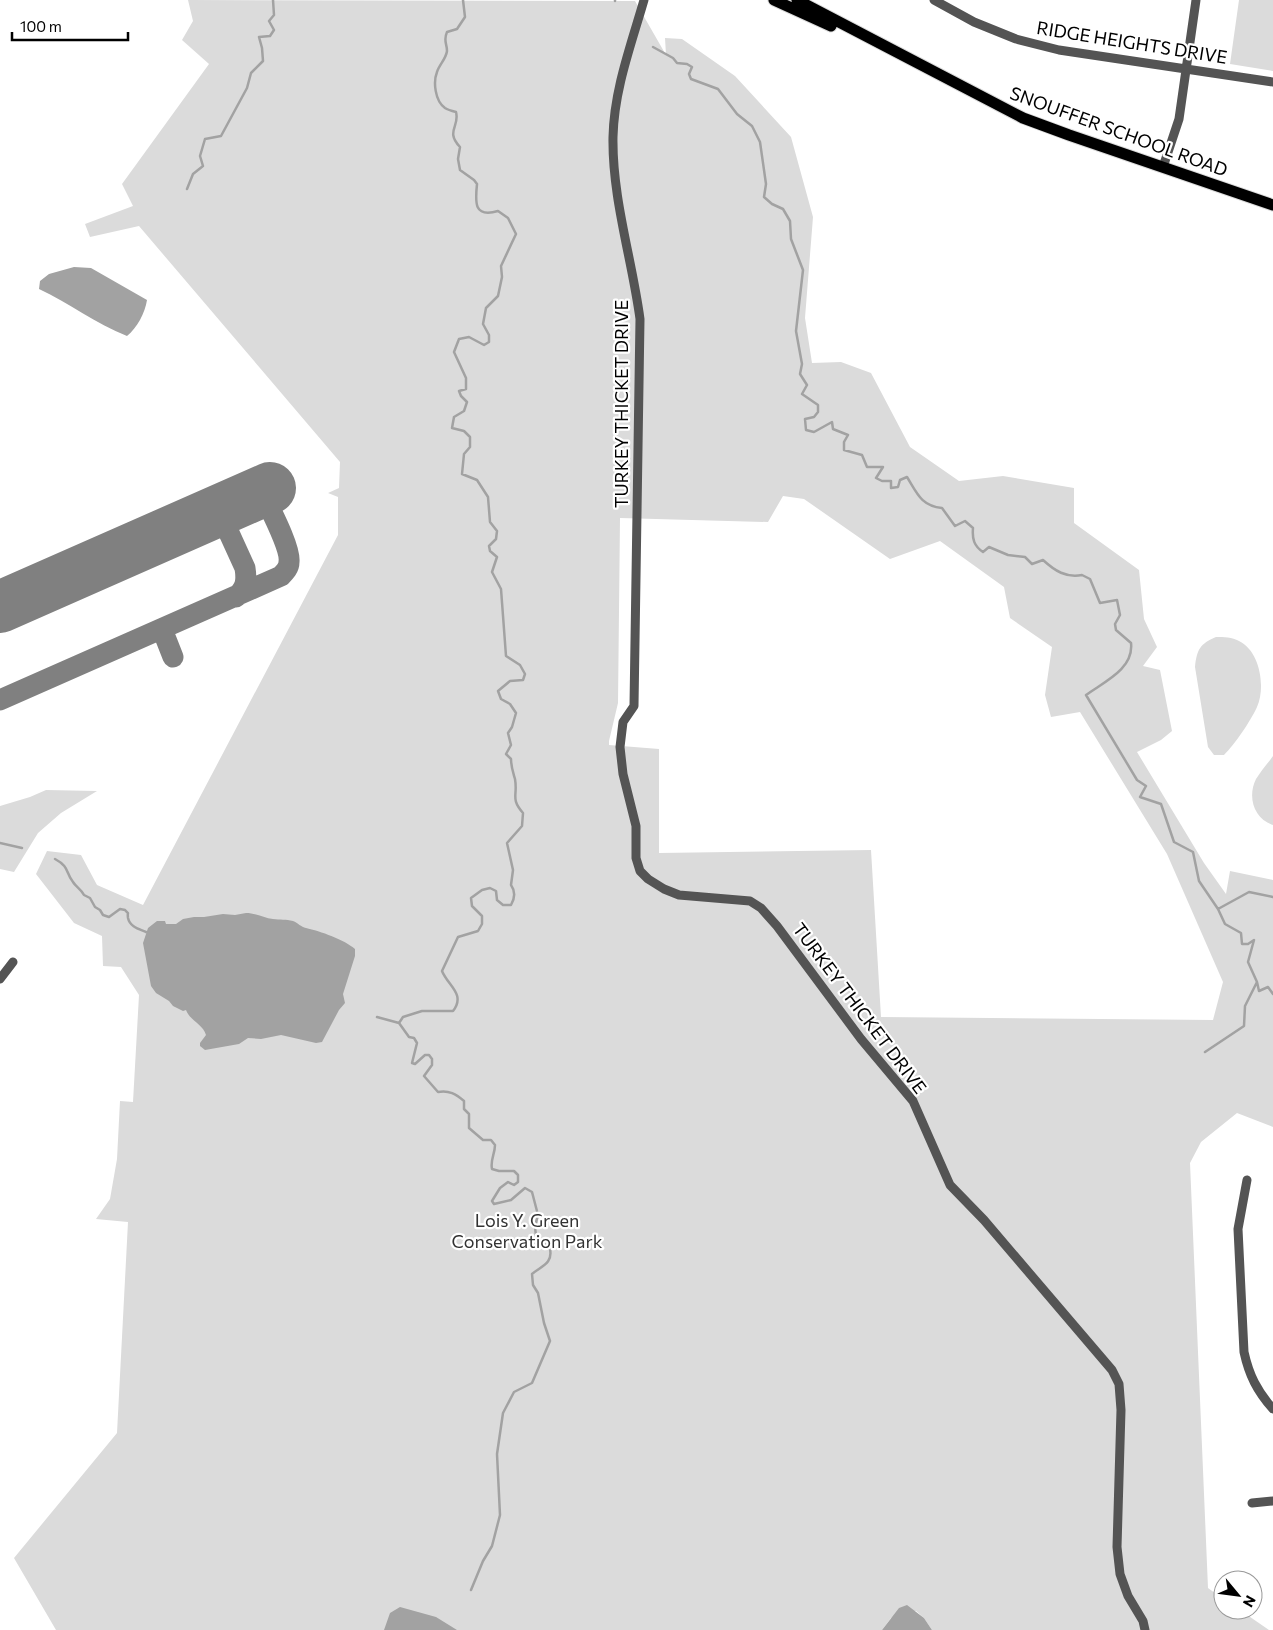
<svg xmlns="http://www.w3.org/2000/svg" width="1273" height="1630" font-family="Commissioner,sans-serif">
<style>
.green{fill:#dbdbdb;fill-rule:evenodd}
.water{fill:#a2a2a2}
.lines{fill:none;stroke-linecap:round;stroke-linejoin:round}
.stream{stroke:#a2a2a2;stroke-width:2.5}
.taxiway{stroke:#808080;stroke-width:21}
.runway{stroke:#808080;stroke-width:52}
.major-casing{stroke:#dbdbdb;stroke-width:13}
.minor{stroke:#545454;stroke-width:9}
.major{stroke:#000;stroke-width:11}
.labels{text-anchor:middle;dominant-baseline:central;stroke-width:4.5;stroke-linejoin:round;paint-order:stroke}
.street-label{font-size:18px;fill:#000;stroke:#fff}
.park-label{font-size:18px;fill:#323232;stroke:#fff}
</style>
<rect width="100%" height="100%" fill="#fff"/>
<path class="green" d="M188,0L635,1L666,55L665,38L682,39L735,76L791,137L813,217L805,318L812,363L841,362L871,373L910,447L959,481L1003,476L1074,488V523L1139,570L1144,619L1157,647L1143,666L1160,670L1172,731L1161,740L1137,752L1204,863L1226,894L1230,871L1273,880V1127L1237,1113L1201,1142L1190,1163L1208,1588L1223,1599V1610H1240L1269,1630H932L924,1618L916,1611L891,1618L882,1630H56L14,1558L117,1433L128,1222L96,1219L110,1199L117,1159L120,1101L133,1102L139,995L121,967L103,966L102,936L74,923L36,874L47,851L81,855L97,885L143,905L338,535V497L328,493L339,488L340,462L139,226L90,237L85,224L133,206L122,184L209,64L182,40L193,21ZM783,496L804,499L890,559L940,541L1004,587L1010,618L1052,647L1045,695L1051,717L1080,712L1167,854L1223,982L1213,1020L881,1017L871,850L659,853V749L609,745V741L618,703L620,518L768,522Z
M1239,0H1273V71L1230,64Z
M1216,637C1224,637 1232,637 1239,641C1260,651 1266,687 1257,707C1250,722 1235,744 1224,755H1214L1208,747L1195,667C1197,649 1200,644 1216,637Z
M1273,756V825C1254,819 1247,797 1256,779C1261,771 1268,763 1273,756Z
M46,790L97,791L61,813L38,833L14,872L0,869V806L30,797Z"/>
<path class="water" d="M74,267L91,268L147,300C145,313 137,328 127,336C96,324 69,303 39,289L40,281L49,274Z
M246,913C256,913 264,918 273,919C280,920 286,919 293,921C298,923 301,927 306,928C320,931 345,940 355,949V956L343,994L345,1003L339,1010L322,1042L316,1043L281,1035L261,1039L248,1038L239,1044L205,1050L200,1046V1043L206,1035C203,1024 190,1021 186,1010L183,1011L173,1006L169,1001L156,993L151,986L143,943L148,928L157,921H165L166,924H176L183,919L194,917H204L223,914L235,915Z
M907,1605L924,1618L932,1630H882L899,1608Z
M400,1607L436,1617L457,1630H384L390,1613Z"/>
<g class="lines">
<path class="stream" d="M463,0L465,17L457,29L447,32C443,41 447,43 447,51C446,59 439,65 437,72C433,82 435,101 445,108C448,110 452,111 456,112C460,127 445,131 460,147L458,159L460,170L474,180L477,184C475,203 474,218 498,211L508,218L516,234L501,266L502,277L498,296L486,308L483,324L489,335V342L484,345L469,337L459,339L454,352L466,378V389L459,391L461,396L467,402L464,411L454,417L452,428L464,431L470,437V447L464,454L462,474L477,480L488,497L490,522L497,531L496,539L489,546L490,551L497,557L492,572L501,589L506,656L520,665L525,674L523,680L510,681L498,691L501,699L510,704L516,713L512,727L508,733L511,745L506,754L511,759C511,767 513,772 515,779C518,796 510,798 523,813L522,826L507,843L513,870L511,885C516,892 515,898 511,905H503L497,900L496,891L490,888L482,890L471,898L472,906L482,916V924L478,931L458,937L442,971C448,986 466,994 453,1011H422L403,1017L399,1023L409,1037L414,1038L417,1043L412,1063L415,1064L425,1055H429L432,1059V1065L424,1076L438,1092C449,1090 456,1094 464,1101V1109L469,1114V1128L483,1140H491L495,1145C495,1154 490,1160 492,1169L499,1171H514L518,1175V1182L514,1185L508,1182L500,1188L492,1201L494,1204L511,1200L525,1188L532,1192L538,1215L535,1226L536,1237L550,1249C553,1264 541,1266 532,1274L533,1285L538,1293L544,1323L550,1341L532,1383L514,1392L503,1413L497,1454L500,1515L492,1546L483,1561L471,1590
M615,0V1
M653,47L673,58L677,63L687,64L692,67L689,74L691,79L718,89L737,114L752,126L760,142L766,184L764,197L772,204L783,209L790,221L791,239L803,270L796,331L802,364L800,374L807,385L802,394L818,405V412L814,417L805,419L806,430L814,432L832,422L833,429L848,435L844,442V450L862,455L867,467H883L876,478L882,481H891V488L898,487L900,480L907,477C917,493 921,506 942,508L955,526L965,521L973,528C972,539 974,546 983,552L989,547L1008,555L1025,557L1032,564L1043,560C1055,571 1066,578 1082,575L1090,579L1100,603L1117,600L1120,615L1115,624L1116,630L1131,643C1134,669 1104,682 1086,695L1137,780L1146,786L1140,797L1161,804L1174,842L1193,852L1199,881L1218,909L1225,924L1241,933L1242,944H1248L1254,940L1248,962L1257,982L1245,1006L1244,1026L1205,1052
M187,189L193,174L203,166L200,156L205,139L221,136L247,88L251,73L263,61L262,48L259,37L270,36L274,30L269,21L274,15L273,0
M0,843L22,848
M55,859C70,867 65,872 73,882C76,887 81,889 84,895L90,898L95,907L100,910L103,915L109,917L120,909L125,910C130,916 127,910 128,918C130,927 139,929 146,932
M1218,909L1249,892L1273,897
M1257,982L1259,991L1268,987L1273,994
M377,1017L399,1023"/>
<path class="taxiway" d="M219,511L245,568C247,581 246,588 236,597
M162,629L173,657
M0,700L281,576C285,572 289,568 289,562C291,548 269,507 262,492"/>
<path class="runway" d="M0,607L270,488"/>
<g class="major-casing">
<path id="major" d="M774,0L831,26
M797,0L1023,118L1069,135L1273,205"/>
</g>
<path class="minor" d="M644,0C631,45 614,90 613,137C612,198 632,259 640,319L634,706L623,722L620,747L623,774L636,826V858L640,871L648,879L664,889L679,895L750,901L761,908L777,926L861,1039L913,1101L950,1185L984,1220L1112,1370L1119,1384L1121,1410L1117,1547L1120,1574L1128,1596L1143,1621L1145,1630
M934,0L974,22L1016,39L1059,50L1273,82
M1163,167L1179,119L1196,0
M0,979L13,962
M1247,1180L1238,1229L1244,1352C1249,1375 1257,1391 1273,1409
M1252,1503L1273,1501"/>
<use href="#major" class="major"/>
</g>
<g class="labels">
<g class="street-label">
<text transform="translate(1132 42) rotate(9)">RIDGE HEIGHTS DRIVE</text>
<text transform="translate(1119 131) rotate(20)">SNOUFFER SCHOOL ROAD</text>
<text transform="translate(621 404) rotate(-90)">TURKEY THICKET DRIVE</text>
<text transform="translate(860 1008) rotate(53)">TURKEY THICKET DRIVE</text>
</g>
<g class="park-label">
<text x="527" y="1220">Lois Y. Green<tspan x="527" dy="21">Conservation Park</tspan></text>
</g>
</g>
<g transform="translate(1238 1595) rotate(119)"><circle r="24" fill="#ffffff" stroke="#999999"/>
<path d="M0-4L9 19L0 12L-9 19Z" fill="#000000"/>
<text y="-8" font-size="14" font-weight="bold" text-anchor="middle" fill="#000000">N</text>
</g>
<path d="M12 32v8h116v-8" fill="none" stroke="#000000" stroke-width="2.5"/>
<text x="20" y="32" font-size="15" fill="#000000" stroke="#ffffff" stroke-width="4" paint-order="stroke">100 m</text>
</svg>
